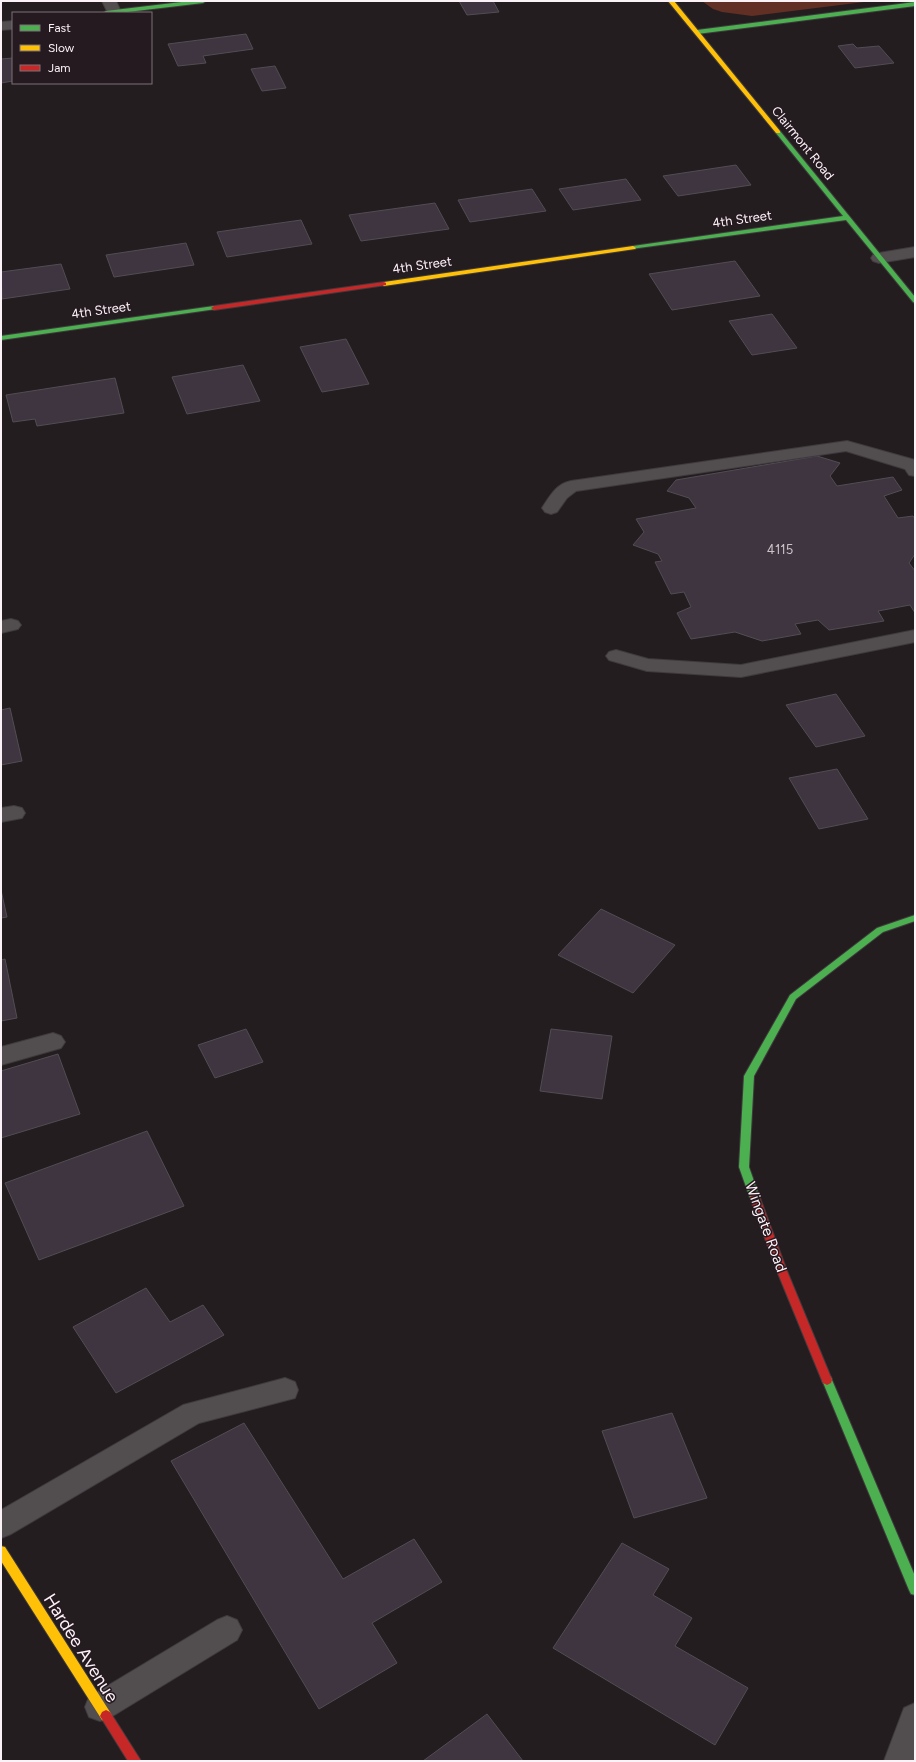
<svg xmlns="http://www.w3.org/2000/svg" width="916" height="1762" font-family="Figtree,sans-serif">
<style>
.green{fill:#622f24}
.building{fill:#3f3540;stroke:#524d52}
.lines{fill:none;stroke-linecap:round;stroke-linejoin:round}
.lane-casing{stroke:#3f3a3d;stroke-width:2}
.street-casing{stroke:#3f3a3d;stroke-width:2}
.fast-casing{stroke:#3f3a3d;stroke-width:2}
.slow-casing{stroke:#3f3a3d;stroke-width:2}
.jam-casing{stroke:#3f3a3d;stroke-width:2}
.lane{fill:#524e50;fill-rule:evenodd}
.street{fill:#524e50;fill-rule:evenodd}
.fast{fill:#4caf50;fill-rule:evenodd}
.slow{fill:#ffc107;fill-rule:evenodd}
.jam{fill:#c62828;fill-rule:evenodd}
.labels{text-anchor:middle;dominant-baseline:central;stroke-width:3;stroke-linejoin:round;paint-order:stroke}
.far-street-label{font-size:13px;fill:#fbf2f7;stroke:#261a21}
.number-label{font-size:13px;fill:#ccc3c9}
.street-label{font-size:15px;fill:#fbf2f7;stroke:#261a21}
.near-street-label{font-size:18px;fill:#fbf2f7;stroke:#261a21}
</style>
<rect width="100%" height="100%" fill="#231d20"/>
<path class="green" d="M702,1H872L752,16L722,12L713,9Z"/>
<path class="building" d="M459,1H493L499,12L467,15Z
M246,34L253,49L203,56L206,63L178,66L168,44Z
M853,44L857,48L879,46L894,63L855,68L838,46Z
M13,58V81L1,83V59Z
M275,66L286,88L262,91L251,69Z
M736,165L751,185L678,196L663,176Z
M626,179L641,200L573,210L559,189Z
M532,189L546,211L470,222L458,200Z
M435,203L449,229L361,241L349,215Z
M301,220L312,244L227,257L217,232Z
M186,243L194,265L114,277L106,255Z
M735,261L760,296L672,310L649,274Z
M61,264L70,289L2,299L1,272Z
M772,314L797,348L752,355L729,321Z
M346,339L369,384L322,392L300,347Z
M243,365L260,401L187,414L172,377Z
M115,378L124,413L37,426L35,419L13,422L6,395Z
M817,456L840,463L830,476L837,486L893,477L902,490L884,496L898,518L913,516L915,519V554L909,563L915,571V613L910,605L878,611L884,621L829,630L818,620L795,624L801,634L762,641L735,632L691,639L677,613L691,607L684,592L671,594L655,562L662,561L658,554L633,545L644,532L636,519L696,508L689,498L667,491L676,480Z
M836,694L865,736L816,747L786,705Z
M10,708L22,761L1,765V710Z
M837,769L868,819L819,829L789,778Z
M1,890L7,917L1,918Z
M601,909L675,945L633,993L558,955Z
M5,959L17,1018L1,1021V960Z
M246,1029L263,1062L215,1078L198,1045Z
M551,1029L612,1036L602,1099L540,1091Z
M58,1054L80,1114L1,1138V1071Z
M147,1131L184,1206L39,1260L5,1183Z
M146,1288L170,1322L203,1305L224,1335L116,1393L73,1327Z
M672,1413L707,1498L634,1518L602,1431Z
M244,1423L343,1579L414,1539L442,1582L372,1623L397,1663L319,1709L171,1461Z
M622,1543L669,1569L653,1595L692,1618L675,1646L748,1688L715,1745L553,1648Z
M487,1714L523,1761H423Z"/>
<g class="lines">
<g class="lane-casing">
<path id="lane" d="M102,1H116L121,12L108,13Z
M847,441L915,460V476L909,475L905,469L846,451L576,491L567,498L557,512L551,514L545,512L542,508C550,496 556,484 571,481Z
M11,619L18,621L21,625L18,629L1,633V621Z
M915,630V642L741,677L647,671L609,660L606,656L609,652L616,650L648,659L741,665Z
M14,806L22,808L25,813L22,818L1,822V808Z
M53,1033L61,1036L65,1042L61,1048L1,1065V1047Z
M285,1378L295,1382L298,1390L295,1398L199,1423L11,1534L1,1538V1510L183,1405Z
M227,1616L237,1620L242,1630L237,1640L111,1717L100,1721L89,1717L85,1707L89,1697L217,1620Z"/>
</g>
<g class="street-casing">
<path id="street" d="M13,21V29L1,30V22Z
M915,247V257L879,263L873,261L871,258L873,255L879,253Z
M915,1703L914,1761H884L904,1708Z"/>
</g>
<g class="fast-casing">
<path id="fast" d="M190,1H206L203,3L119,13H103L106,11Z
M915,2V6L697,34L694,32L697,30Z
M776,131H780L915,297V303L913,302L846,220L631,249L630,248L633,246L843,216L776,133Z
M214,306L217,308L216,309L1,340V336Z
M915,915V921L883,932L796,999L754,1076L749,1167L760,1198L759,1201L755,1202L751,1201L739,1167L744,1076L790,995L877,928Z
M827,1375L831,1377L832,1380L915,1576V1595L911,1594L909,1590L822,1380L823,1377Z"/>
</g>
<g class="slow-casing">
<path id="slow" d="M668,1H674L780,131V133H776Z
M633,246L636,248L635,249L384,286L381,284L384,282Z
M1,1546L5,1547L110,1712L112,1716L110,1720L106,1722L102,1720L1,1561Z"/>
</g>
<g class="jam-casing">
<path id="jam" d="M384,282L386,283V285L214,310L211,308L214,306Z
M755,1194L759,1195L760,1198L787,1271L832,1380L831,1383L827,1385L823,1383L777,1271L750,1198L751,1195Z
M106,1710L110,1712L141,1761H128L100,1716L102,1712Z"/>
</g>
<use href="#lane" class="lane"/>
<use href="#street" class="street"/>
<use href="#fast" class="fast"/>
<use href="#slow" class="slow"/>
<use href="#jam" class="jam"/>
</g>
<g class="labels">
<g class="far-street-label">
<text transform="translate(803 143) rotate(51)">Clairmont Road</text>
<text transform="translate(742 219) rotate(-8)">4th Street</text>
<text transform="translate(422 265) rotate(-8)">4th Street</text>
<text transform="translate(101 310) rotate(-8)">4th Street</text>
</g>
<g class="number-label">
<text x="780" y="549">4115</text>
</g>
<g class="street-label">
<text transform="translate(766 1227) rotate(70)">Wingate Road</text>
</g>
<g class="near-street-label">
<text transform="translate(81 1648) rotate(58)">Hardee Avenue</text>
</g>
</g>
<rect width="916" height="1762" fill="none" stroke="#fbf2f7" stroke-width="4"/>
<rect x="12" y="12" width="140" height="72" fill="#261a21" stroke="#7b7077"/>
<rect x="20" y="25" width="20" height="6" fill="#4caf50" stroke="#7b7077"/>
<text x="48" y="32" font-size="12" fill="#fbf2f7">Fast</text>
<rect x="20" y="45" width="20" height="6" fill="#ffc107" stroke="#7b7077"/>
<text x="48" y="52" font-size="12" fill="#fbf2f7">Slow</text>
<rect x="20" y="65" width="20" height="6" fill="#c62828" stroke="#7b7077"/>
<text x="48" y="72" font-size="12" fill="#fbf2f7">Jam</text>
</svg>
